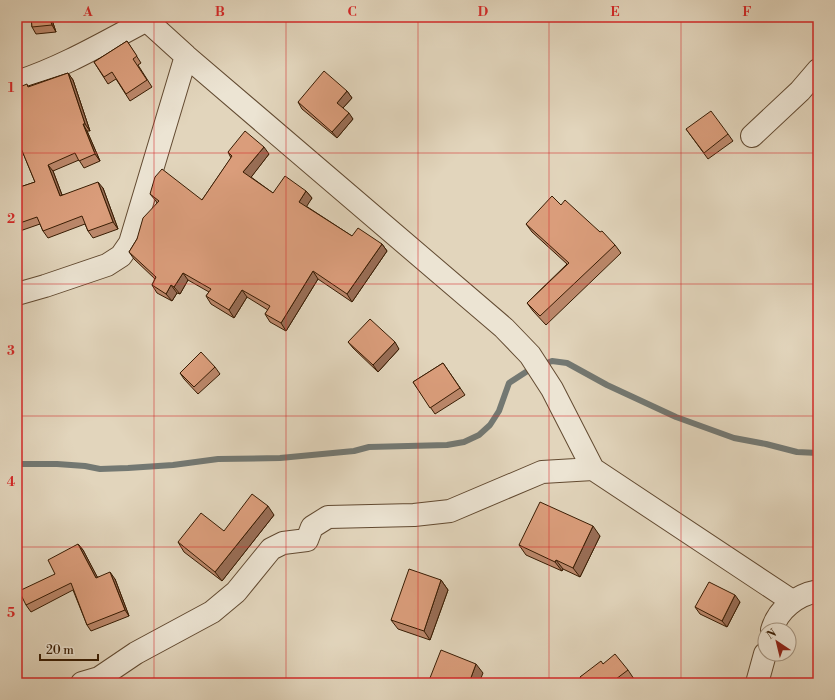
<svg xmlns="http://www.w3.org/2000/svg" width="835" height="700" font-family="'Libre Bodoni',serif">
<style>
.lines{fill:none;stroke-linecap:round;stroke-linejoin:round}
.stream{stroke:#737872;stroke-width:6}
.minor-casing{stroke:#624a31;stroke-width:24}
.minor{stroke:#ece4d3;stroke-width:22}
.wall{fill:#bb876a;stroke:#381c03}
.shaded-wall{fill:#996e56;stroke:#381c03}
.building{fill:#da9d7b;stroke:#381c03}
.grid{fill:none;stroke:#d62828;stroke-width:1;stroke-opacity:0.55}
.neatline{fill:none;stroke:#d62828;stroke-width:1.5}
.grid-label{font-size:13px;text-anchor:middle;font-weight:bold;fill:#d62828}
</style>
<rect width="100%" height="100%" fill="#e2d5bc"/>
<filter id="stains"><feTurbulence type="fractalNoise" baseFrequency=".005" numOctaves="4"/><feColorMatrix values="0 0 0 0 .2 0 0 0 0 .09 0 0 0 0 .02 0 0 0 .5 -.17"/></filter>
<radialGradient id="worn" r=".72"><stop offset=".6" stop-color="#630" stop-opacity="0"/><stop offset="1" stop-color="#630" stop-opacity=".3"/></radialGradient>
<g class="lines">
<path class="stream" d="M17,464H57L85,466L100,469L128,468L173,465L218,459L280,458L354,451L369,447L447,445L464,442L479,435L490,425L499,411L509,383L529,370L552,361L567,363L607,385L676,417L734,438L766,444L797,452L818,453"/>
<g class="minor-casing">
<path id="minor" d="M143,17L186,56L504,328L530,355L552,389L593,469L792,601
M17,82C63,67 105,42 147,20
M752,136L800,91L818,70
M17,294L45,286L107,265L121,256L130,243L186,56
M772,630C778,609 797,595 818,591
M82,683L99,678L136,653L212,612L236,592L271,549L283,543L307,540L312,527L328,517L414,515L450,511L542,472L593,469
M757,683L765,654"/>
</g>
<use href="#minor" class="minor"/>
</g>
<path class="wall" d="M31,17H51L56,32L36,34L32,27Z
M127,41L141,63L138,65L152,87L130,101L116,79L108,84L94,62Z
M68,73L73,80L90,131H87L100,161L84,168L79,160L53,171L62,195L103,188L118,229L93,238L88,231L85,224L48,238L43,231L40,224L17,232V188L35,182L21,148L17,150V88L28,86Z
M347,91L352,98L343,108L353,119L337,138L302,109L298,102Z
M686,129L728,134L733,141L708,159Z
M228,152L269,154L251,177L273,193L306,191L312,198L306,206L352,236L382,244L387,251L352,302L318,279L286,331L270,322L265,314L268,310L247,297L234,318L211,304L206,296L209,292L188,280L180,294L177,293L172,301L157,293L152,285L155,279L134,259L129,252L137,239L157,203L156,201L150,194L202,200L231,158Z
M561,205L600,232L615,245L621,253L546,325L533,311L527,303L567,264L532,232L526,224Z
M348,342L399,349L378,372L353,348Z
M443,363L465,395L435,414L413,382Z
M215,367L220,374L198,394L184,379L180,373Z
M274,515L222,581L184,552L178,542L224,531Z
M600,536L580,577L563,569L562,571L526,555L519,545Z
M78,544L83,550L97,577L115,579L129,616L91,631L87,625L73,590L31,612L26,605L55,574Z
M441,580L448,590L430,640L398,629L391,620Z
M740,602L727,627L700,614L695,607Z
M603,664L628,670L634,679L629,683H584L580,677Z"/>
<path class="shaded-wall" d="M49,17H51L56,32L52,25Z
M68,73L73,80L90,131L85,124Z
M347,91L352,98L342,109L337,103Z
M349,113L353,119L337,138L332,132Z
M83,124L87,131L100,161L95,154Z
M264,147L269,154L249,180L243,172Z
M48,165L53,171L65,203L60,196Z
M98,182L103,188L118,229L113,222Z
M306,191L312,198L305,209L299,202Z
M382,244L387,251L352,302L347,294Z
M313,271L318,279L286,331L281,323Z
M183,273L188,280L180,294L174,287Z
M171,285L177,293L172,301L166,294Z
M242,290L247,297L234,318L229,310Z
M395,342L399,349L378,372L373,365Z
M268,506L274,515L222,581L215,572Z
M593,526L600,536L580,577L573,568Z
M78,544L83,550L101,584L96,578Z
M556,560L563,569L562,571L555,562Z
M110,572L115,579L129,616L125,610Z
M441,580L448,590L430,640L424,631Z
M735,595L740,602L727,627L722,621Z
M476,664L483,673L479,683H469Z"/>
<path class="building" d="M31,17H49L52,25L32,27Z
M127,41L137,56L133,59L147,80L126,94L112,72L104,77L94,62Z
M324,71L347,91L337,103L349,113L332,132L298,102Z
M68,73L85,124H83L95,154L79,161L75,153L48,165L60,196L98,182L113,222L88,231L82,216L43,231L37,217L17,224V188L35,182L18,141H17V88L27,84L28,87Z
M711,111L728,134L704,153L686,129Z
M245,131L264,147L243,172L273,193L285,176L306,191L299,202L352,236L358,228L382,244L347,294L313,271L281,323L265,314L270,306L242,290L229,310L206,296L211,289L183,273L174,287L171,285L166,294L152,285L156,277L129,252L137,239L143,218L159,201L150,194L155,177L162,169L202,200L232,156L228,152Z
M552,196L561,205L565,200L600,232L602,231L615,245L540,316L527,303L569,263L526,224Z
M370,319L395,342L373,365L348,342Z
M201,352L215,367L194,387L180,373Z
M443,363L460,388L430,408L413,382Z
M252,494L268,506L215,572L178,542L201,513L224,531Z
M540,502L593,526L573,568L556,560L555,562L519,545Z
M78,544L96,578L110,572L125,610L87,625L71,583L26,605L19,591L55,574L48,560Z
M409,569L441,580L424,631L391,620Z
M709,582L735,595L722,621L695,607Z
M441,650L476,664L469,683H428Z
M615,654L628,670L616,679L619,683H585L580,677L601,661L603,664Z"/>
<path class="grid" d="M154,17V683M286,17V683M418,17V683M549,17V683M681,17V683M17,153H818M17,284H818M17,416H818M17,547H818"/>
<rect width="835" height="700" fill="none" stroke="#e2d5bc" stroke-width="44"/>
<g transform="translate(777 642) rotate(325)"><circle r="19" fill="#ece4d3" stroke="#a49480"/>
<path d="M0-3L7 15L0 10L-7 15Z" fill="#8f2418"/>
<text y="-6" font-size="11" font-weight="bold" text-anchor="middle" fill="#381c03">N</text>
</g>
<path d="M40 654v6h58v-6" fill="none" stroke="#381c03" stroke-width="2"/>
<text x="46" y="654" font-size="12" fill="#381c03" stroke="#ece4d3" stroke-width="3" paint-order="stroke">20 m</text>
<rect x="22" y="22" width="791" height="656" class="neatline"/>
<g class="grid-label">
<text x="88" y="16">A</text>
<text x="220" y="16">B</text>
<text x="352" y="16">C</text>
<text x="483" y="16">D</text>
<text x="615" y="16">E</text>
<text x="747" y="16">F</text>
<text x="11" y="92">1</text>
<text x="11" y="223">2</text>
<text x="11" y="355">3</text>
<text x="11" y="486">4</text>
<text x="11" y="617">5</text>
</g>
<rect width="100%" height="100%" filter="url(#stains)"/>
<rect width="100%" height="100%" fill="url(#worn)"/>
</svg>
